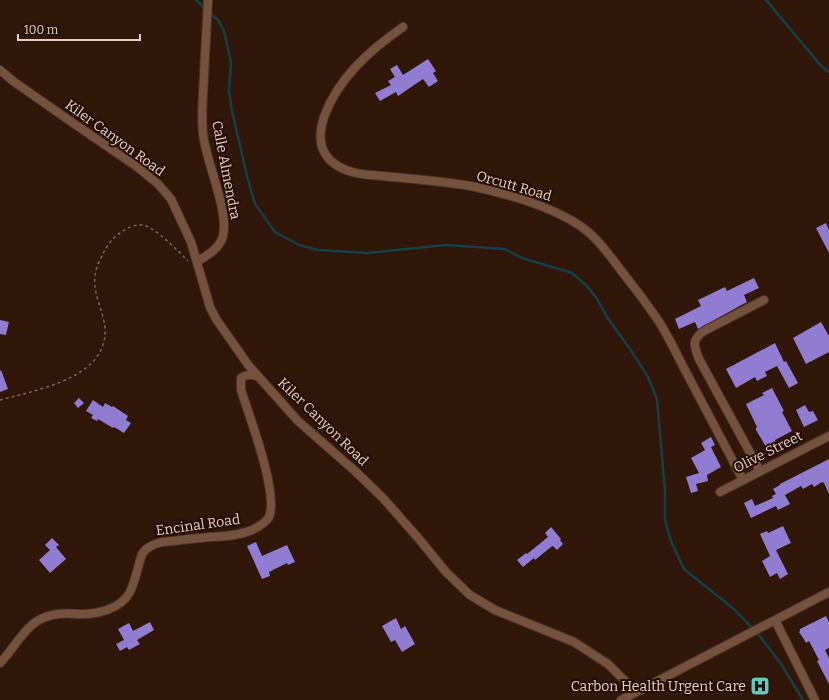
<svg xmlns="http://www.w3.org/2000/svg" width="829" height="700" font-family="Bitter,serif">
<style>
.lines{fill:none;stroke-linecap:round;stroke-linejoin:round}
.stream{stroke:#134149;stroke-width:2.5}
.building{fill:#907cd1}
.minor-casing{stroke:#4e3428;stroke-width:10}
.path{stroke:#7c645a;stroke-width:1.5;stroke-dasharray:3 3;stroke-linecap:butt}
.minor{stroke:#75523d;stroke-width:8}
.labels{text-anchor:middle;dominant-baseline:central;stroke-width:4;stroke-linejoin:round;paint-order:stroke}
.street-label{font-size:14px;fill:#e4d0c8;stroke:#270c03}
.poi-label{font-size:14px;fill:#e4d0c8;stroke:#270c03;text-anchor:end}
</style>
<rect width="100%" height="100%" fill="#31160a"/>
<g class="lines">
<path class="stream" d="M196,0L206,9
M766,0L822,67L829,72
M209,13L218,20L224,31L231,62L229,91L232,111L247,176L255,204L275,232L299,245L318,250L367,253L446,245L505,249L522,258L572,273L587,286L597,299L607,317L632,352L648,377L657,399L665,492V520L671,541L684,569L734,609L759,635L781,664L803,700"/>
</g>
<path class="building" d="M428,59L436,71L433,73L438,81L429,87L423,79L398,96L396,92L380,101L375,93L391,85L388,81L395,77L390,69L397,65L403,75Z
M826,223L829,230V253L816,228Z
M754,278L759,288L744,295L747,302L698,329L695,322L679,329L675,319L701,306L698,300L725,287L727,291Z
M0,320L9,322L6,335L0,334Z
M821,322L829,336V352L806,364L793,338Z
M775,343L784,362L786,361L798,383L789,388L777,366L765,372L767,376L757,381L755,377L736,388L726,369Z
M1,370L8,389L0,392V371Z
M772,388L784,411L782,412L792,431L775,440V442L766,447L756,430V428L757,427L746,404L764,395L762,393Z
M79,398L84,403L78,408L74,403Z
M93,400L103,407L105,403L112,407L113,406L128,416L126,420L131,423L124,433L114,427L113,428L98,419L97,421L91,418L93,415L86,411Z
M805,405L809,412L813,411L818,420L804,427L796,410Z
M711,437L715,445L711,447L721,467L707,475L708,481L696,484L698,491L691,493L686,477L699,473L691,458L705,450L701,443Z
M829,459V494L824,483L822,482L814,487L812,484L803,489L801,486L785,495L790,504L778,510L776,506L751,518L744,503L752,499L755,506L773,498L772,496L776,494L773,489L780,485V484Z
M783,526L791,543L776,550L788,574L780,579L777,573L770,577L762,561L770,556L760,534L767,531L768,533Z
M551,527L561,539L560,540L563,544L557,550L553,546L551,547L535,560L534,558L523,567L517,560L526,553L527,554L548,537L545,533Z
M52,538L59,545L56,547L66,559L50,573L39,560L50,550L45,545Z
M256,542L262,556L287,545L295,562L288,565L287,563L269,572L270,576L262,579L247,546Z
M826,616L829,622V648L825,650L829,658V684L817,661L819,660L809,641L806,643L805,641L799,632L800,631V629Z
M396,618L401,629L405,626L415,644L402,652L395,640L391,642L382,626Z
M150,622L154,630L137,640L140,644L129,650L127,647L120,651L116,644L124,640L118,629L129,623L133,631Z"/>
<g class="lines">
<g class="minor-casing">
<path id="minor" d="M403,27C370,50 338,78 324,117C320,130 318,143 326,155C330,162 340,168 346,170C358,175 371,175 383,176C412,179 442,181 471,186C508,194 557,207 587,231C601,242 612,259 623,273C635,288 647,304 658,320C669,337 677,355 686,372C705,408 724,444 743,480
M0,70L13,81L73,123L136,166L158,184L171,199L191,242L210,307L216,319L249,366L298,421L355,471L383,498L419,539L446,572L470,595L495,610L574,642L608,664L636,692
M198,261C208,255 220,248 223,236C229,210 206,162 203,134C201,115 203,96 204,76C205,51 207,25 208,0
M760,471L699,359C694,346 691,340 704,331L764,300
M720,492L829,436
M775,620L815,700
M0,663C13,650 24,628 39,620C52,613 64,613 78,614C96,615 121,609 130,592C135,582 138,566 142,554C146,547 154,544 162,542C175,541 188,539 201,538C218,536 236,537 252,530C258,527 266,523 269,517C279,494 249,415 241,390V378C247,374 251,374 257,376
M621,700L829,592"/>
</g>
<path class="path" d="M0,400C29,392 77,383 96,358C120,325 88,302 96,270C97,265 100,260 102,256C106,247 112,238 120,233C127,228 135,224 143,225C156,228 178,251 188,261"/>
<use href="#minor" class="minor"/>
</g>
<defs>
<g id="hospital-square" transform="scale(1)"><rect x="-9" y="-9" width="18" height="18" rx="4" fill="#5bcebb" stroke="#270c03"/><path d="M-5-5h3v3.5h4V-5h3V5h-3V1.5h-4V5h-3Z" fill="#111"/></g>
</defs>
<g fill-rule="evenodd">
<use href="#hospital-square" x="760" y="686"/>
</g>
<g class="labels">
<g class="street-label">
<text transform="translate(115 138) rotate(36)">Kiler Canyon Road</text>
<text transform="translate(226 170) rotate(79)">Calle Almendra</text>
<text transform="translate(514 186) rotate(16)">Orcutt Road</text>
<text transform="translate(323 422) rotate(44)">Kiler Canyon Road</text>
<text transform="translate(768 452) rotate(-27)">Olive Street</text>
<text transform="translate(198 525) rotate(-8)">Encinal Road</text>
</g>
<g class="poi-label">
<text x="746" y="686">Carbon Health Urgent Care</text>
</g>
</g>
<path d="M18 34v6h122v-6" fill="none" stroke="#e4d0c8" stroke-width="2"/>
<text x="24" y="34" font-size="12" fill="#e4d0c8" stroke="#270c03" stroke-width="3" paint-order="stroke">100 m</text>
</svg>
